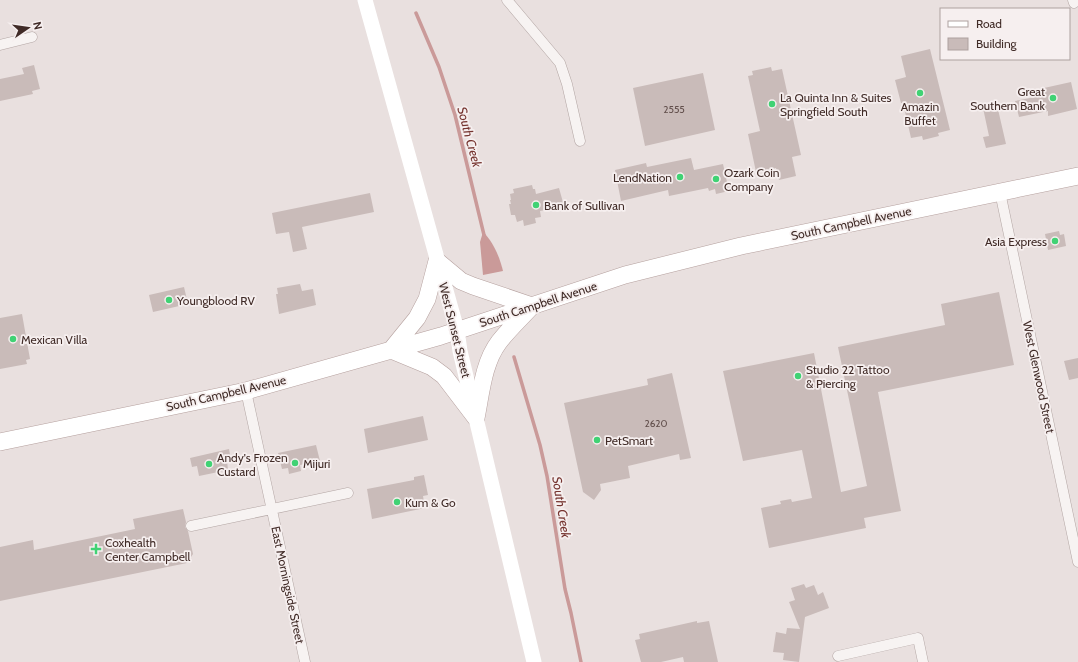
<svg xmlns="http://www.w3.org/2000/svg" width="1078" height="662" font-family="Cabin,sans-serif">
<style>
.water{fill:#ca9a99}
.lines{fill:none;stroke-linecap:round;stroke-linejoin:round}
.stream{stroke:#ca9a99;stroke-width:3.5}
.building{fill:#c9bbb9}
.street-casing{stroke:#b3a6a4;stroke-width:11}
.primary-casing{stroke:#b5a09e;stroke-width:18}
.street{stroke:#f7f3f2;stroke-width:10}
.secondary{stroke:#fff;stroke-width:15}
.primary{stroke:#fff;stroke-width:17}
.poi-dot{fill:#40d274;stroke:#f6efef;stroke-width:1.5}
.labels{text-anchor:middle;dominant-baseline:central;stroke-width:3.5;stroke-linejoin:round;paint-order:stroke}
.number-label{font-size:10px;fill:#624f4c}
.poi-label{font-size:12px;fill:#402b27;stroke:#f6efef;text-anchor:start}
.street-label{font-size:12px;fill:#402b27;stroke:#f6efef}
.water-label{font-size:13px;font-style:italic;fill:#763530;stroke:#f6efef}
</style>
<rect width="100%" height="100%" fill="#e9e0df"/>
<path class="water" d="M483,232C493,241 500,258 503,271L483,275L480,242Z"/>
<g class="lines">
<path class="stream" d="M416,13L439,67L455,115L484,235
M514,357L540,445L547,476L565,589L571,613L581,662"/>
</g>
<path class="building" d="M930,49L950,130L938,133L939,136L923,140L922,136L911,138L903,103H901L895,80L906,77L901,56Z
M34,65L40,89L32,91L33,94L0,101V79L24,74L22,68Z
M771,67L772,71L782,69L801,155L792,157L796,176L779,180L776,168L756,172L748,134L760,131L748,76L753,75L752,71Z
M703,73L715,130L645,146L633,88Z
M1071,82L1077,109L1048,116V111L1019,117L1015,101L1045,95L1044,88Z
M997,105L1006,144L986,148L983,137L989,136L983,108Z
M691,158L694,170L723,164L729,191L716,194L715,189L709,191L708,188L669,196L668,190L621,201L615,170L646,163L647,167Z
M532,185L533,189H535L536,194L559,188L564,206L540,211L541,217L535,218L536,223L524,226L523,220L517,222L515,215H511L509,204H511L510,200H511L510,194L514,193L513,189Z
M370,193L374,212L302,227L307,249L293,252L289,232L276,234L272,213Z
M1059,231L1060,235L1064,234L1066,246L1048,250L1045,234Z
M300,284L302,291L313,289L316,305L279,314L276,294H278L277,288Z
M184,287L188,304L153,312L149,295Z
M999,292L1014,365L878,392L901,511L864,518L866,528L769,548L761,508L781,504L780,501L791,499L792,502L812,498L802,450L743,461L723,371L814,353L841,492L867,486L838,347L945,325L941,304Z
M22,314L30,359L26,360L27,364L0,369V318Z
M1078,358V378L1069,380L1064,361Z
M672,373L691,458L680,460L679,454L628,466L630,478L600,484L601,490L594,500L583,492L564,403L648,385L647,379Z
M423,416L428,440L368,453L364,429Z
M316,445L320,461L300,465L301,471L289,474L288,468L282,469L278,453Z
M229,449L231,460L227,461L228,470L199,476L197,466L192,467L190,458Z
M424,475L428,495L423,496L425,508L372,519L367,489L414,480V477Z
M183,509L186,522L185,527L188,531L193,554L187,563L0,601V547L33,540L34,550L135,529L133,519Z
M804,584L806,588L814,585L818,595L823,592L829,608L805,617L799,662L783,660L784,653L773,652L776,632L786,634L787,628L800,629L789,602L795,600L791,588Z
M697,621V623L709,621L718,662H684L683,657L661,662H641L635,640L640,639L639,634Z"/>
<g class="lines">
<g class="street-casing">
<path id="street" d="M507,0L560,63L567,84L580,141
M1073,0L1074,3
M0,45L32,37
M1000,192L1078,562
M246,391L305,662
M191,526L348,493
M838,656L918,638L923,662"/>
</g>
<g class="primary-casing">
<path id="primary" d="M437,261L461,281L473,286L532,306C521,318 509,329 499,342C483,363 481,394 476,418L444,376L432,367L391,350L417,318L427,299Z
M0,442L246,391L441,336L625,275L741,246L1078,176"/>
</g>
<use href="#street" class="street"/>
<path class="secondary" d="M365,0L457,330L460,351L534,662"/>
<use href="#primary" class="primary"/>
</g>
<g class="poi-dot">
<circle cx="920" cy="93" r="4"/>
<circle cx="1053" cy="98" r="4"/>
<circle cx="772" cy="104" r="4"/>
<circle cx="680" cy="177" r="4"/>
<circle cx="716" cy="179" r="4"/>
<circle cx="536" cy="205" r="4"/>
<circle cx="1055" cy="241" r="4"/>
<circle cx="169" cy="300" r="4"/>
<circle cx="13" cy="339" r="4"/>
<circle cx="798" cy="376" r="4"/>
<circle cx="597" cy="440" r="4"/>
<circle cx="295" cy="463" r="4"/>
<circle cx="209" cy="464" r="4"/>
<circle cx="397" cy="502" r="4"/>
<path d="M94 543h4v4h4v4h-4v4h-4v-4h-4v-4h4z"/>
</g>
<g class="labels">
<g class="number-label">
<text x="674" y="109">2555</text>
<text x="656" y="423">2620</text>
</g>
<g class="poi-label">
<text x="1045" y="91" text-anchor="end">Great<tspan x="1045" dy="14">Southern Bank</tspan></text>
<text x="780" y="97">La Quinta Inn &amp; Suites<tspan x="780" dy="14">Springfield South</tspan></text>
<text x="920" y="106" text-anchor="middle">Amazin<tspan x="920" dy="14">Buffet</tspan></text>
<text x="724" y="172">Ozark Coin<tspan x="724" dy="14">Company</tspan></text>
<text x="672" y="177" text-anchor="end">LendNation</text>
<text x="544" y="205">Bank of Sullivan</text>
<text x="1047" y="241" text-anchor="end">Asia Express</text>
<text x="177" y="300">Youngblood RV</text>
<text x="21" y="339">Mexican Villa</text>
<text x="806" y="369">Studio 22 Tattoo<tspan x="806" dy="14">&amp; Piercing</tspan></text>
<text x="605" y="440">PetSmart</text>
<text x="217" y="457">Andy's Frozen<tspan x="217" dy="14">Custard</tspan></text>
<text x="303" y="463">Mijuri</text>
<text x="405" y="502">Kum &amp; Go</text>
<text x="105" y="542">Coxhealth<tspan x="105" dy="14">Center Campbell</tspan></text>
</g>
<g class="street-label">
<text transform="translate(851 223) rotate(-12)">South Campbell Avenue</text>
<text transform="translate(538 304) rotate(-18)">South Campbell Avenue</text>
<text transform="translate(455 330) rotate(76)">West Sunset Street</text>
<text transform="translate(1039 377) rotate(78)">West Glenwood Street</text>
<text transform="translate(226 393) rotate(-13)">South Campbell Avenue</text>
<text transform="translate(288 585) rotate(78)">East Morningside Street</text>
</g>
<g class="water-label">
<text transform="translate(470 137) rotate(75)">South Creek</text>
<text transform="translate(562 507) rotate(81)">South Creek</text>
</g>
</g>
<rect x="940" y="8" width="130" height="52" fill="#f6efef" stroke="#ada19f"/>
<rect x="948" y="21" width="20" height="6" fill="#ffffff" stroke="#ada19f"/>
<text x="976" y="28" font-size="12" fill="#402b27">Road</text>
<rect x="948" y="38" width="20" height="12" fill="#c9bbb9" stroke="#ada19f"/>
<text x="976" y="48" font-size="12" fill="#402b27">Building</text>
<g transform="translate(28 28) rotate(77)" stroke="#f6efef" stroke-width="3" paint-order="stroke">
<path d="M0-3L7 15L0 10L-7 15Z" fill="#402b27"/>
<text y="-6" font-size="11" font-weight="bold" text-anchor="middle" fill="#402b27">N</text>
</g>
</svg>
